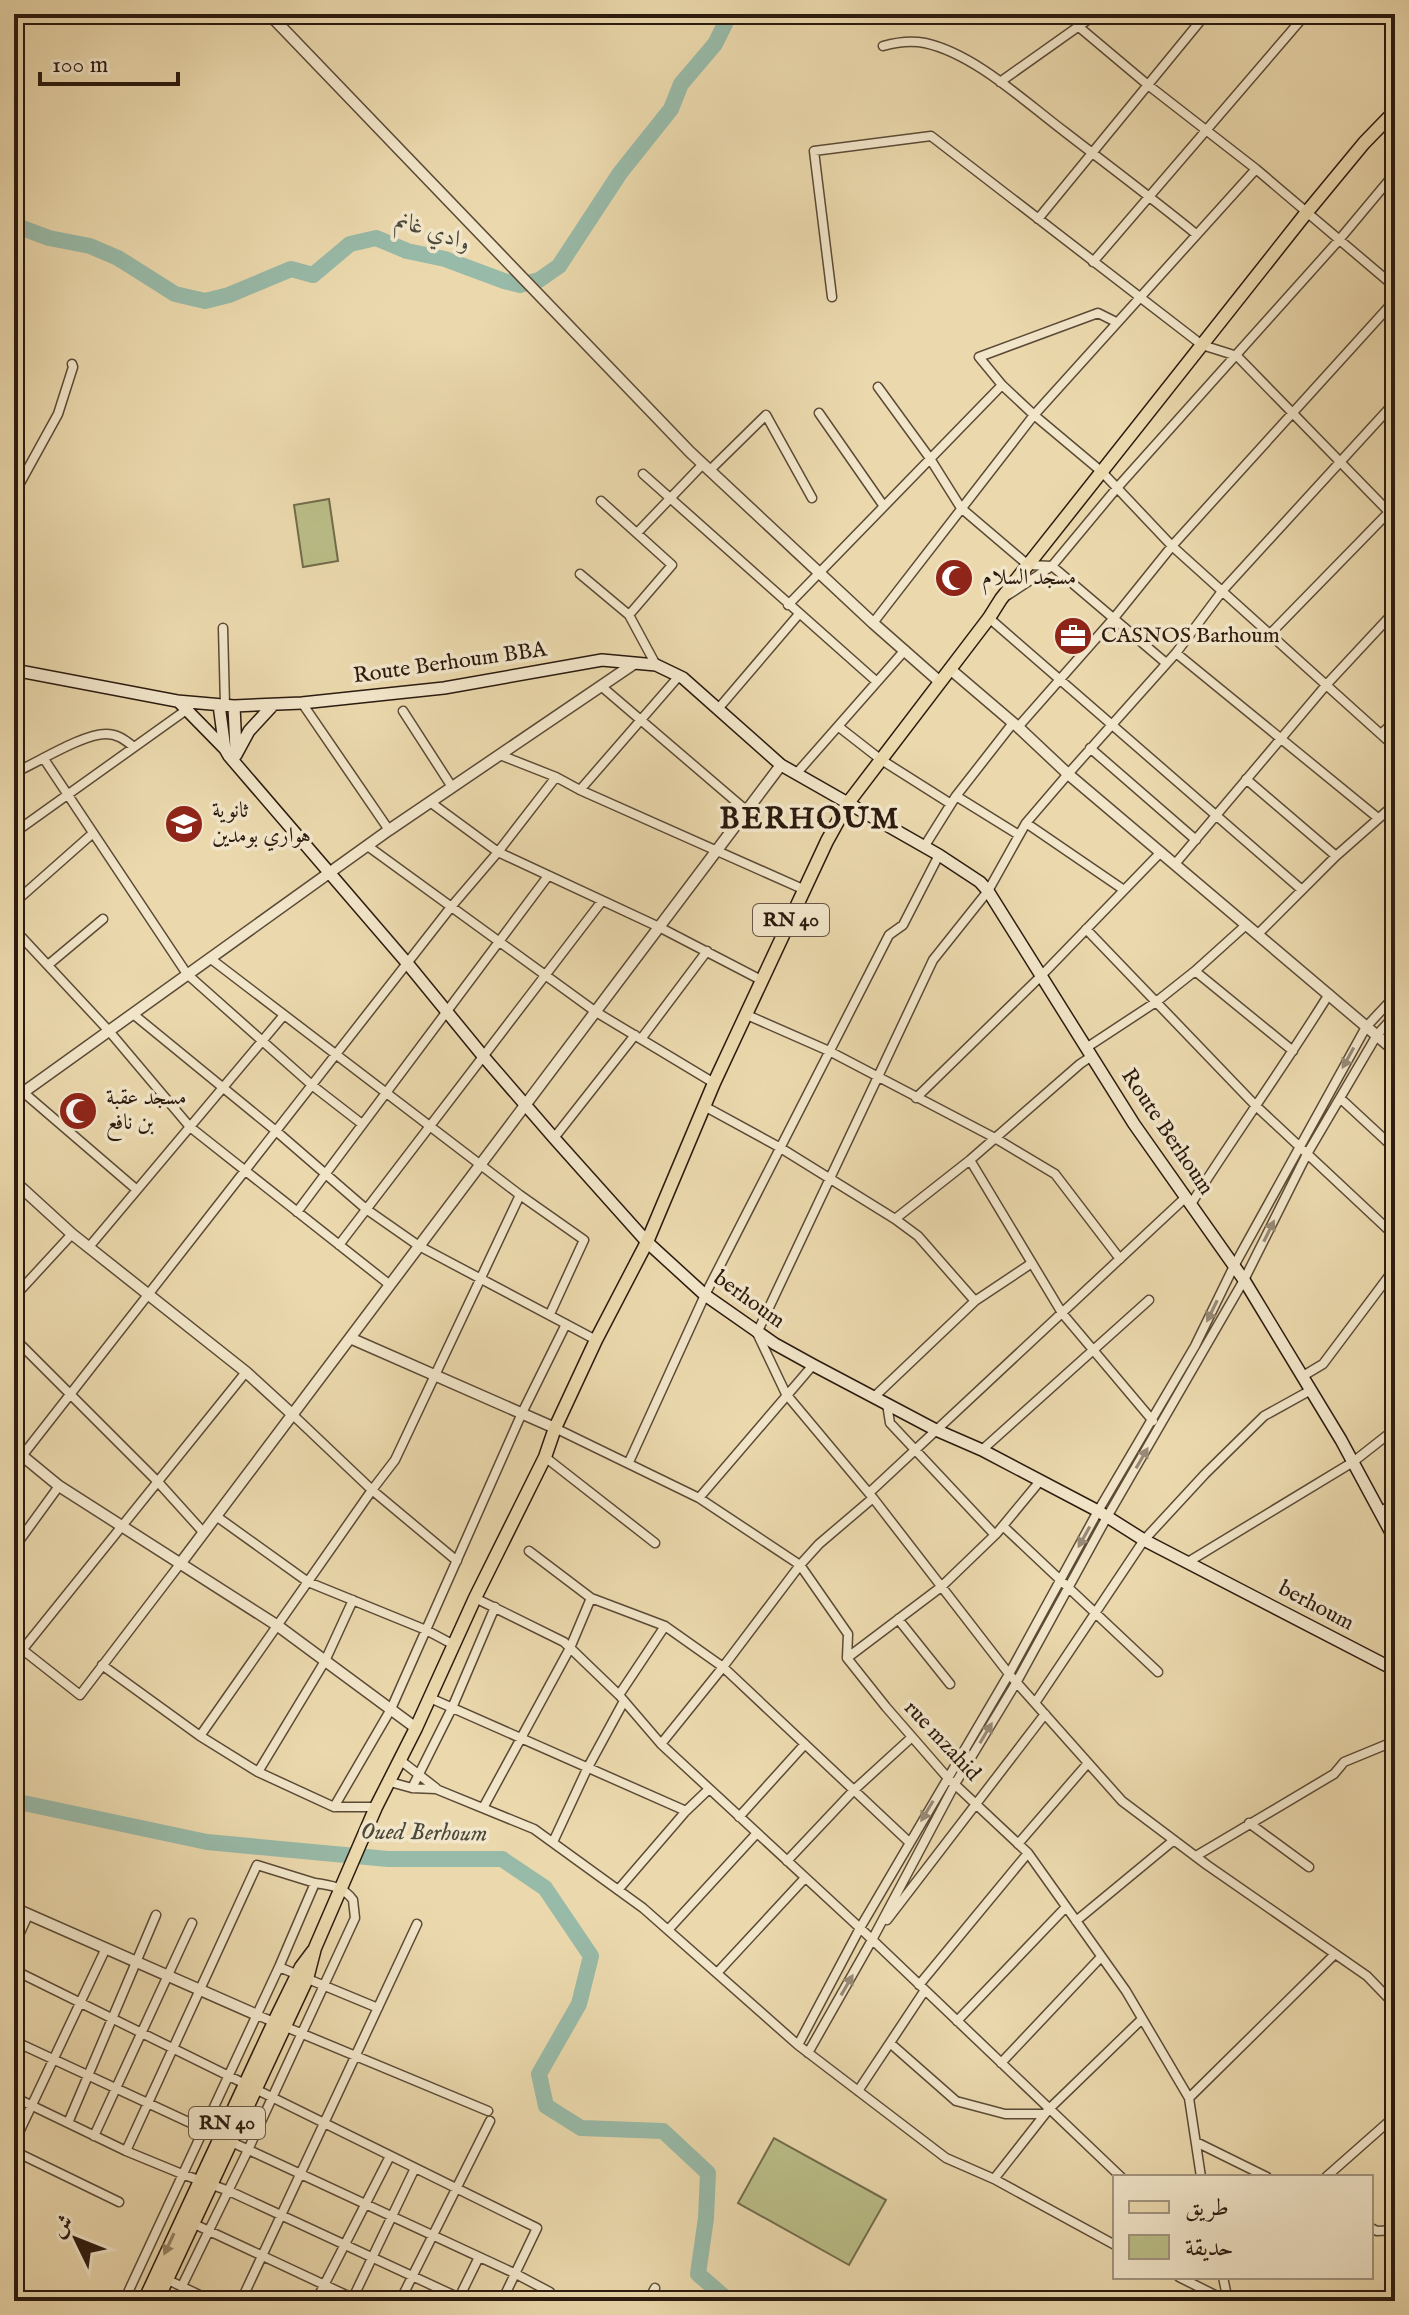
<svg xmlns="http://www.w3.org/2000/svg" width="1409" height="2315" font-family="'IM FELL English',Amiri,serif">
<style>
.green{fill:#babe88;stroke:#726c4c;stroke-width:2}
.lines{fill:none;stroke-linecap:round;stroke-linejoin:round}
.river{stroke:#98baa8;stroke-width:16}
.minor-casing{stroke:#5b4a36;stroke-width:11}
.tertiary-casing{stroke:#5b4a36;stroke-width:13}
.secondary-casing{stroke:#2b1a0f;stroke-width:14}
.primary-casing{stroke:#2b1a0f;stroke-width:15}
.minor{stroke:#f2e6ca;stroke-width:8}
.tertiary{stroke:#f2e6ca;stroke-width:10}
.secondary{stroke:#f2e6ca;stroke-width:11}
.primary{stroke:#ebd9ad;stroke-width:12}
.oneway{fill:#988a76}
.oneway2{fill:#958366}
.labels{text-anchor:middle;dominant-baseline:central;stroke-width:7;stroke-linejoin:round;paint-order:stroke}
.shield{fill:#f2e6ca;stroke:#675747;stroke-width:2}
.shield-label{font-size:20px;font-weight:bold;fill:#2b1a0f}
.poi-label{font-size:22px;fill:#2b1a0f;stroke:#f2e6ca;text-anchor:start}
.street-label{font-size:22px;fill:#2b1a0f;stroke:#f2e6ca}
.water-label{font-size:24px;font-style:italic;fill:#4c4a3d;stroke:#f2e6ca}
.district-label{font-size:30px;font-weight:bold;letter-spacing:2px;fill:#2b1a0f;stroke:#f2e6ca}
</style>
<rect width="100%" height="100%" fill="#ebd9ad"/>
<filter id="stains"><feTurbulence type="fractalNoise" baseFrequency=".0025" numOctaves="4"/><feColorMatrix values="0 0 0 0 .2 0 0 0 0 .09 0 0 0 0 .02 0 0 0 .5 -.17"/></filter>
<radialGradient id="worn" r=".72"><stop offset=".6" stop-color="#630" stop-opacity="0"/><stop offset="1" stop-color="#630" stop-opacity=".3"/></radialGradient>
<path class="green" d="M329,499L338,561L303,567L294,505Z
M774,2138L886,2200L849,2265L738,2203Z"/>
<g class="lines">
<path class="river" d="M14,225L49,238L90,246L118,258L175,294L205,301L229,295L291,269L313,275L350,244L376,238L407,251L445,259L504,281L520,285L539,280L559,266L620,173L671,109L681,84L715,44L730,14
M14,1801L207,1842L388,1859H502L545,1888L591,1956L579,2004L539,2074L546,2106L581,2128L663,2131L708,2173L706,2218L698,2274L729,2301"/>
<g class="minor-casing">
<path id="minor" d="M1079,27L1148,85L1256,169L1395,287
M883,46C897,42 910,40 925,43C975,54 1025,102 1065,132C1109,166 1153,199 1196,234
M1000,82L1096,14
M1038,219L1206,14
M1093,262L1306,14
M832,297L814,151L931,136L1202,345L1237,356L1389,512L1395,516
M1116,322L1098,313L979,357L1002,385L1034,415L1102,472L1172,546L1395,747
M878,387L929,457L961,508L1028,565L1052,566L1166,663
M1395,402L1223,590L1176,653L1068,774L1026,823L988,891L933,960L757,1333L786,1394L873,1498L1009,1674L1122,1801L1207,1865L1367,1976L1395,2005
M819,413L883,505
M709,471L766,415L812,498
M643,474L877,682
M14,494L58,414L73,367L72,364
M601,501L672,565L629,615L656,665
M637,533L703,464
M580,574L629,615
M1008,595L1052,566L1116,489L1339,240L1395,173
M788,605L1002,385
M989,618L1302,890
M873,623L1034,415L1256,169
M223,628L225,705
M1271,633L1389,512L1392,516
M1176,653L1378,818
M601,686L747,811
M302,703L389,830
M718,709L799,614
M403,711L452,787
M839,727L880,759L951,804
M1018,727L1114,618L1172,546L1395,300
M1381,734L1395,721
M1090,748L1196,840
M500,755L556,777L580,790L805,890
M44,759L187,974L313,1086L362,1124
M14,773C37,763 82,734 106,734C118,734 125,740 134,747
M796,774L905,650
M1246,779L1336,856
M580,790L679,676
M956,796L1019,835
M430,802L498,852L659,927L763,981
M1026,823L1124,890
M14,833L189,708
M369,847L596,1012L714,1083
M924,847L956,796L1013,723
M1175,864L1327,684L1395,611
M14,903L92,834
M14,929L109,1031L190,1127L390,1285
M1086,929L1255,1105L1395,1236
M1258,934L1336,856L1395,804
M211,959L520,1195L584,1240L550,1314
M48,965L103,919
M1195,971L1293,1051
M133,1014L276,1131L366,1209L419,1246L596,1340
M747,1015L829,1051L995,1138L1055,1174L1120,1259
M641,1039L707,951
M1086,1048L1156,1002L1195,971L1246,925
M23,1092L137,1190
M916,1098L1040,977L1161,852
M1340,1098L1395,1149
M704,1106L779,1147L895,1219L970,1160L1080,1064L1092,1056
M554,1138L635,1035
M970,1160L1062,1313L1153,1421
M1191,1204C1236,1133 1285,1065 1329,994
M297,1212L548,876
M895,1219L918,1236L975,1301
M339,1245L602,901
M89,1247L284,1015
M14,1297L72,1234
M14,1338L158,1482L204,1533
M1303,1376L1323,1364L1395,1268
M874,1397L975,1301L1032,1263
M887,1404L890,1423L995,1535
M293,1415L372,1490L457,1561
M555,1428L699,1498L800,1565L848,1634L847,1658L886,1707L947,1777L1028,1853L1126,1991L1189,2098L1201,2177
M982,1450L1149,1300
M22,1456L451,907L498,852L556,777
M545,1457L655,1543
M629,1462L705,1295L889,935L903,925L939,855
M869,1493L1186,1197
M699,1498L813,1365
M1380,1512L1395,1502
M216,1516L308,1582L426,1630L454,1645
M1003,1526L1158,1672
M14,1548L59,1486
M529,1551L591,1598L665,1626L723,1667L909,1842
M1188,1562L1353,1462L1395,1429
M475,1598L564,1642L619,1695L661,1744L860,1928L1121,2177
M898,1619L950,1684
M14,1643L80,1695L180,1564
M23,1649L246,1372
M847,1658L941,1587L997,1533L1040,1481
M102,1665L200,1736L258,1772L334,1807H376
M619,1695L665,1626
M430,1698L686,1811
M1035,1703L1144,1540L1205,1474L1264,1416L1311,1390
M200,1736L372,1490L395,1460L520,1195
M661,1744L723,1667L800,1565L819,1544L873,1498
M400,1760L436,1788
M258,1772L325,1661L353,1600
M390,1782L412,1788L436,1789L534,1829L643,1908L798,2045L946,2158L994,2179L1115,2245
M412,1788L452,1708L495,1607
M334,1807L391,1709L522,1413L566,1324
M483,1808L570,1648L591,1598
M739,1817L805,1744
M1249,1823L1309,1867
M553,1842L587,1769L624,1701
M1018,1844L1088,1763
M1196,1856L1334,1774L1344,1762L1395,1741
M787,1861L854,1790L912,1737
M618,1890L686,1811L709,1789
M887,1920L1045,1714
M1076,1921L1174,1840
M668,1930L757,1833
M14,1946L28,1915
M279,1967L378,2008
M14,1970L537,2228L502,2301
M717,1973L805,1878
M919,1985L1028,1853
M257,2015L488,2111
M957,2021L1066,1907
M14,2041L516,2274L550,2292L546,2301
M890,2043L956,2101L1005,2114H1045
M798,2045L860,1928L1009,1674L1098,1511L1195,1346L1234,1266L1366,1027L1395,996
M808,2053L872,1940L955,1784L1016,1683L1107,1517L1244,1280L1307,1154L1377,1035L1395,1015
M1001,2063L1101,1957
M858,2091L925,1990
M14,2097L126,2151L182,2174L229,2191L466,2301
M1189,2098L1335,1954
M68,2123L156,1915
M94,2136L192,1923
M1196,2142L1267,2177
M14,2143L106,1948
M14,2151L119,2202
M126,2151L257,1865L315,1883
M1326,2177L1395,2116
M994,2179L1049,2109L1142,2019
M192,2223L359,2301
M1371,2228L1377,2231L1395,2230
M1179,2277L1227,2301
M1223,2277L1228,2301
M166,2279L212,2301
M352,2300L415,2168
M458,2300L479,2257
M124,2301L279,1967L315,1883C330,1885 344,1887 353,1900L355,1918L248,2150L182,2286
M241,2301L417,1924
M316,2301L390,2156
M400,2301L490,2121
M648,2301L655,2288"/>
</g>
<g class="tertiary-casing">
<path id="tertiary" d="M269,14L690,452L873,623L940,682
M950,669L1018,727L1068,774L1395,1051
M14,1099L389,830L635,663
M14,1181L72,1234L246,1372L293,1415
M350,1338L555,1428
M14,1449L59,1486L278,1626L416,1728
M180,1564L781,765
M14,1908L257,2015"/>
</g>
<g class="secondary-casing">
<path id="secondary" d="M14,670L177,701L234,706L302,703L444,688L602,660L656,665L683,678L781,765L939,855L980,882L988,891L1134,1124L1244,1280L1341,1440L1395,1540
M178,701L225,749
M219,705L225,749L229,756L407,963L483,1056L554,1138L647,1242L705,1295L775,1344L813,1365L936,1430L982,1450L1098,1511L1144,1540L1395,1670
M234,706L236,751
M236,755L249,731L273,705"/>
</g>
<g class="primary-casing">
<path id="primary" d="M144,2301L274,2022L301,1967L313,1951
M157,2301L307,1979L315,1948L376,1807L416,1728L475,1598L545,1457L555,1428L596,1340L647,1242L714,1083L827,841L848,803L989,618L1001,599L1307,212L1364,143L1395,111"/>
</g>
<use href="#minor" class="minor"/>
<use href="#tertiary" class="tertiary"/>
<use href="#secondary" class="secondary"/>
<use href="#primary" class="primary"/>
</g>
<defs><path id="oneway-solid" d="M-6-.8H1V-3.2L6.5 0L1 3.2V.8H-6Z" transform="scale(2)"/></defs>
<g class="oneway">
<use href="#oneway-solid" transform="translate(1348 1058) rotate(119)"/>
<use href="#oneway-solid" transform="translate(1269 1231) rotate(-64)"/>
<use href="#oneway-solid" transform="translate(1212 1311) rotate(116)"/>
<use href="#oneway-solid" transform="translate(1142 1458) rotate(-60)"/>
<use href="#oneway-solid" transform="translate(1084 1537) rotate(119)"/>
<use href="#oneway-solid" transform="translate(986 1733) rotate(-59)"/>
<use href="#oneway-solid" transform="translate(927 1811) rotate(121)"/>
<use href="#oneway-solid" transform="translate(847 1985) rotate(-60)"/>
</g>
<use class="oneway2" href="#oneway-solid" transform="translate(169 2244) rotate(115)"/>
<defs>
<g id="mosque-disc" transform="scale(2)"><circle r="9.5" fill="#8f2418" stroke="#f2e6ca"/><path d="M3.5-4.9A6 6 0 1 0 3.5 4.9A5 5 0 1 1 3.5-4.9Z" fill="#fff"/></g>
<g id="office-disc" transform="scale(2)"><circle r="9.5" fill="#8f2418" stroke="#f2e6ca"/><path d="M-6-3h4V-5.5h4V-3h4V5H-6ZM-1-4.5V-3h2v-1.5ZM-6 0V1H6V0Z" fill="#fff"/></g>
<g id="school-disc" transform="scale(2)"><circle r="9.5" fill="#8f2418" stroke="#f2e6ca"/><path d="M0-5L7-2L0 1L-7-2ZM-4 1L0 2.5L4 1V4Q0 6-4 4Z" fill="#fff"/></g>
</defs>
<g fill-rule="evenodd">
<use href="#mosque-disc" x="954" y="578"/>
<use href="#office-disc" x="1073" y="636"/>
<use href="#school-disc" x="184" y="824"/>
<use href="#mosque-disc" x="78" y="1111"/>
</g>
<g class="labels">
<g class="shield">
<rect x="753" y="904" width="76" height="32" rx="6"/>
<rect x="189" y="2107" width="76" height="32" rx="6"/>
</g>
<g class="shield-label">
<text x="791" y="920">RN 40</text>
<text x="227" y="2123">RN 40</text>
</g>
<g class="poi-label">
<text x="982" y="578">مسجد السلام</text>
<text x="1101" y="636">CASNOS Barhoum</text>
<text x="212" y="811">ثانوية<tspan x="212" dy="25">هواري بومدين</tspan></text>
<text x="106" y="1098">مسجد عقبة<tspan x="106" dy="25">بن نافع</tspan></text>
</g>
<g class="street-label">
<text transform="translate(450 663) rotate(-8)">Route Berhoum BBA</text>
<text transform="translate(1167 1132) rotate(56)">Route Berhoum</text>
<text transform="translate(749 1300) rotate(36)">berhoum</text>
<text transform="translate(1316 1606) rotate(28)">berhoum</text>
<text transform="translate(942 1741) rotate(47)">rue mzahid</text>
</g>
<g class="water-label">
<text transform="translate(433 232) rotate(19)">وادي غانم</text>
<text transform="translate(424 1833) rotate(1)">Oued Berhoum</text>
</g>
<g class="district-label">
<text x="810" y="820">BERHOUM</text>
</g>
</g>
<rect width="1409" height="2315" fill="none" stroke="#ebd9ad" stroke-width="48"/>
<rect x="16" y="16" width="1377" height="2283" fill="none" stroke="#2b1a0f" stroke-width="4"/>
<rect x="24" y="24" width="1361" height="2267" fill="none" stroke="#2b1a0f" stroke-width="2"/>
<rect x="1113" y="2175" width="260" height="104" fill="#f2e6ca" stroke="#a2947f" stroke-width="2"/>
<rect x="1129" y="2201" width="40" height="12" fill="#ebd9ad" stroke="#a2947f" stroke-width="2"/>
<text x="1185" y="2215" font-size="24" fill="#2b1a0f">طريق</text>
<rect x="1129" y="2235" width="40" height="24" fill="#babe88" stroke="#a2947f" stroke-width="2"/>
<text x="1185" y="2255" font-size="24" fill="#2b1a0f">حديقة</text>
<g transform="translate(76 2239) rotate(313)" stroke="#f2e6ca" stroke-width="6" paint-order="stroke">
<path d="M0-6L14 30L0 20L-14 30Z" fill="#2b1a0f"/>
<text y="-12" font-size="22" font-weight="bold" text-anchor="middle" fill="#2b1a0f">ش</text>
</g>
<path d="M40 72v12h138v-12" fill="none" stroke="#2b1a0f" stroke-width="4"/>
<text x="52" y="72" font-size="24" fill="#2b1a0f" stroke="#f2e6ca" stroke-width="6" paint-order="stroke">100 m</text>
<rect width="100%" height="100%" filter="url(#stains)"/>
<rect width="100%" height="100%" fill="url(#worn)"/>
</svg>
